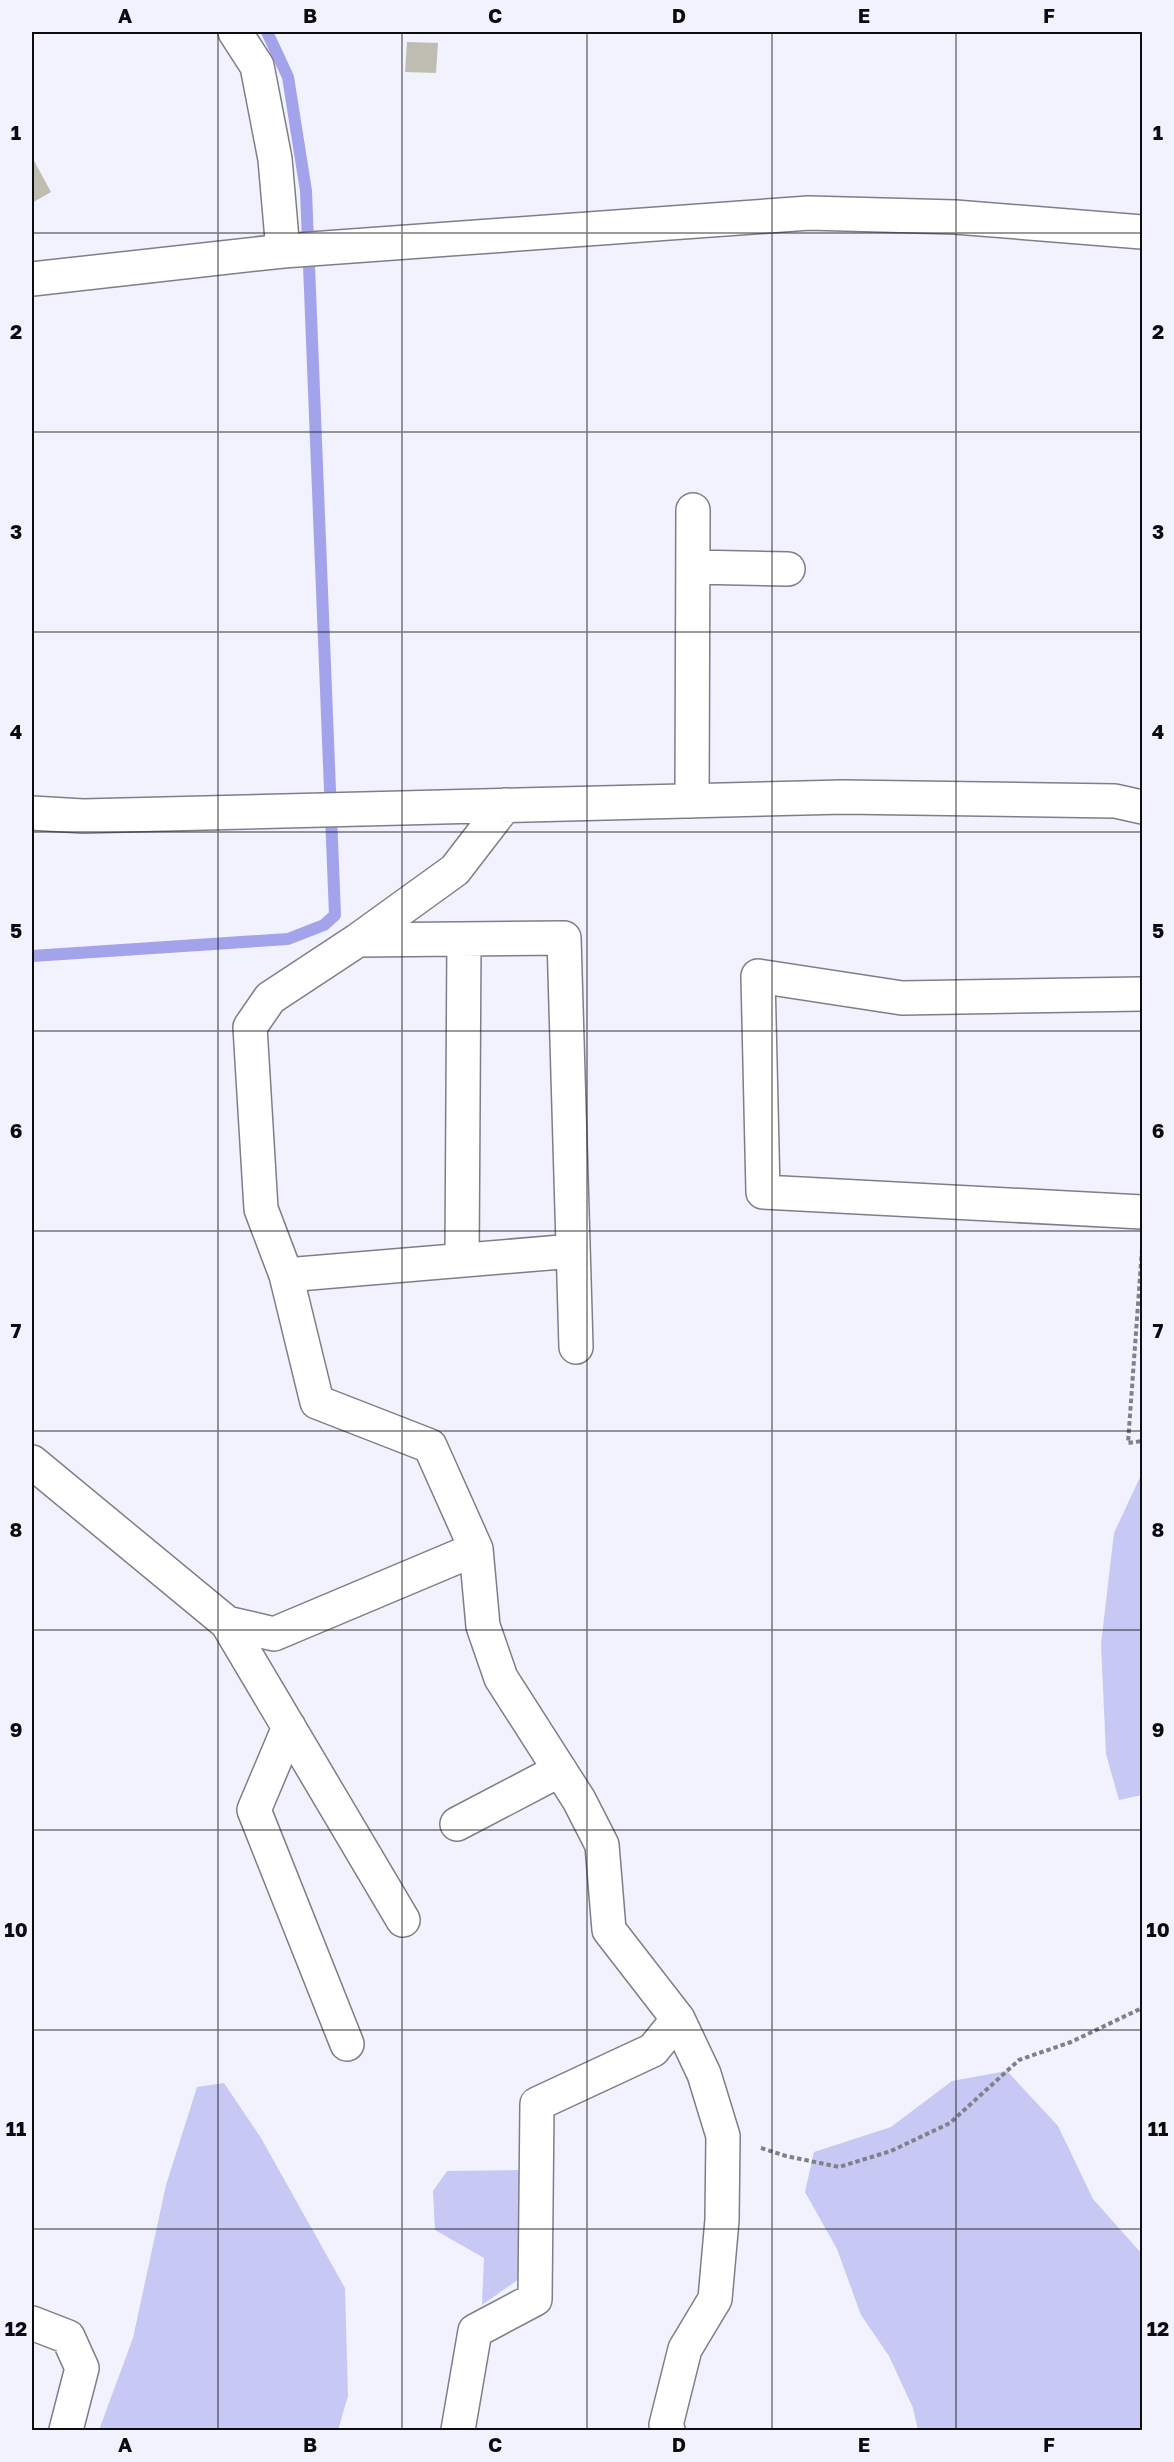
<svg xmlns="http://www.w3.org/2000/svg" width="1174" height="2462" font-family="'Golos Text',sans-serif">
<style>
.green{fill:#c7c8f3}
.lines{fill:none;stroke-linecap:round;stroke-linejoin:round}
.stream{stroke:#a3a3ec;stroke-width:12}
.building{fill:#bfbdb2}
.minor-casing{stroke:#7e7e88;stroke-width:36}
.path{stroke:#808088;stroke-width:4;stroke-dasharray:4.5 3;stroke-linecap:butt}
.minor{stroke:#fff;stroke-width:33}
.grid{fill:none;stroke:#0c0c10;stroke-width:1.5;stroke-opacity:0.55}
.neatline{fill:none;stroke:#0c0c10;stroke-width:2}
.grid-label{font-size:20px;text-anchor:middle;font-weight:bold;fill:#0c0c10}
</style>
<rect width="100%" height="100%" fill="#f1f2fd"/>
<path class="green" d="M1142,1473V1795L1119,1800L1106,1754L1101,1644L1114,1533Z
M1007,2071L1058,2126L1093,2199L1142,2254V2430H918L913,2408L889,2356L861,2315L837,2249L805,2192L814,2152L891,2127L952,2081Z
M224,2083L261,2138L345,2288L348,2396L338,2430H99L133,2338L166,2185L197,2087Z
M521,2170L526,2274L482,2305L484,2258L435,2230L433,2191L447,2171Z"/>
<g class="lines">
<path class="stream" d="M32,956L288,939L324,925L335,915L306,191L288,77L267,32"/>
</g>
<path class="building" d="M407,42L438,43L436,73L405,72Z
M32,157L51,192L32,203Z"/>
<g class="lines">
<g class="minor-casing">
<path id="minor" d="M235,32L257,66L275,159L283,251
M32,279L283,251L809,213L955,217L1142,232
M693,567L788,569
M692,801L693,510
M32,813L83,816L843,797L1115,801L1142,807
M358,940L564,938L576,1347
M1142,994L902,998L758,976L763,1192L1142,1212
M462,1260L464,939
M286,1275L573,1251
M32,1462L227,1623L274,1634L476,1549L430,1446L317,1402L286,1275L261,1209L250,1027L270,998L358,940L455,870L505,805
M476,1549L483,1626L501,1678L579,1800L602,1845L609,1930L678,2019L704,2074L723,2136L722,2220L715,2299L685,2349L666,2425L668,2430
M227,1623L403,1920
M289,1727L254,1810L347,2044
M457,1824L560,1770
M32,2323L68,2337L82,2368L66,2430
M458,2430L475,2331L535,2299L537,2104L653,2050L678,2019"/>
</g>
<path class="path" d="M1142,1249L1128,1443L1142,1441
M761,2148L786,2156L839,2167L891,2151L950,2123L1019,2060L1071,2042L1142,2008"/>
<use href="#minor" class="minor"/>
</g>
<path class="grid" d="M218,32V2430M402,32V2430M587,32V2430M772,32V2430M956,32V2430M32,233H1142M32,432H1142M32,632H1142M32,832H1142M32,1031H1142M32,1231H1142M32,1431H1142M32,1630H1142M32,1830H1142M32,2030H1142M32,2229H1142"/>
<rect width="1174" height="2462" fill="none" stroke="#f1f2fd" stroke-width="66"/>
<rect x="33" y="33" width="1108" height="2396" class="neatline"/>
<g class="grid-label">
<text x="125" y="23">A</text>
<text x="310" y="23">B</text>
<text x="495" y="23">C</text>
<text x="679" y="23">D</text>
<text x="864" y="23">E</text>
<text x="1049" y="23">F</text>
<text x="16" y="140">1</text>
<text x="1158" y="140">1</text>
<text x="16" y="339">2</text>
<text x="1158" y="339">2</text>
<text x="16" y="539">3</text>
<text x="1158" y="539">3</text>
<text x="16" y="739">4</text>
<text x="1158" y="739">4</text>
<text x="16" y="938">5</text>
<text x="1158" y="938">5</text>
<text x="16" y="1138">6</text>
<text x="1158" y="1138">6</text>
<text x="16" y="1338">7</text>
<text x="1158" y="1338">7</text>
<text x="16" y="1537">8</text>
<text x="1158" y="1537">8</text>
<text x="16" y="1737">9</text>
<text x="1158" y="1737">9</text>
<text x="16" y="1937">10</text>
<text x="1158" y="1937">10</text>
<text x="16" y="2136">11</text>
<text x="1158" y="2136">11</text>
<text x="16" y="2336">12</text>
<text x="1158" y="2336">12</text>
<text x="125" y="2452">A</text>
<text x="310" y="2452">B</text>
<text x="495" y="2452">C</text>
<text x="679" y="2452">D</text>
<text x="864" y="2452">E</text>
<text x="1049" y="2452">F</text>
</g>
</svg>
